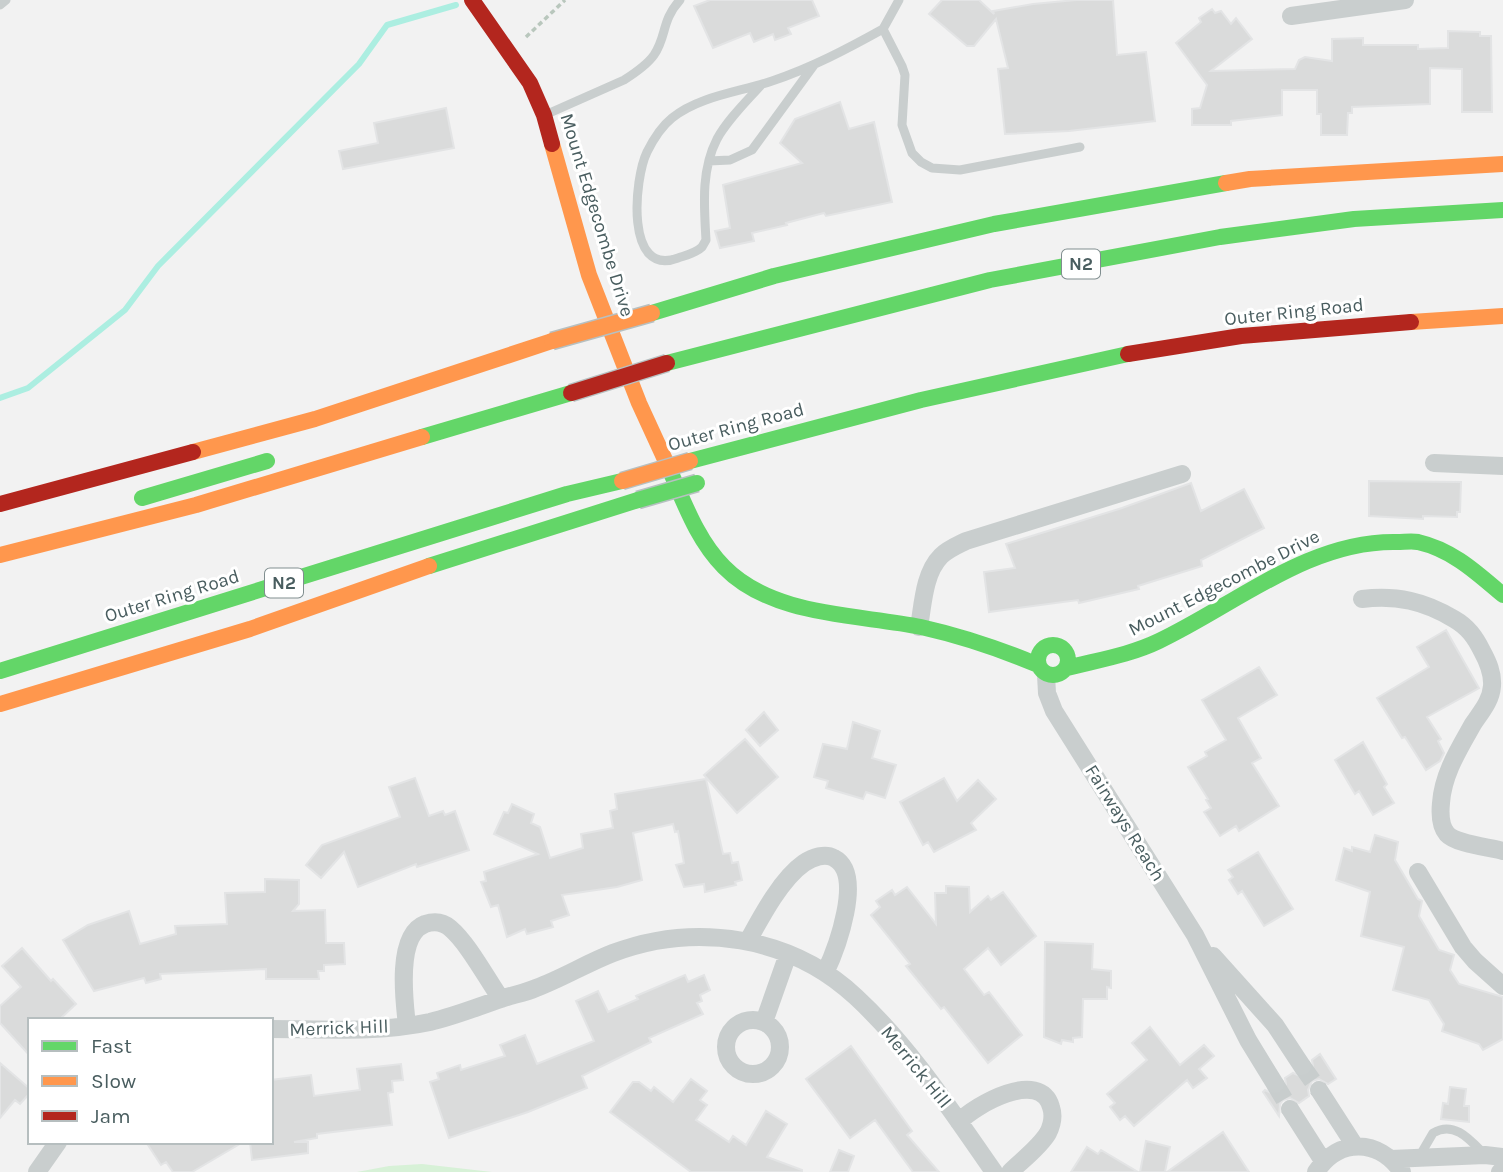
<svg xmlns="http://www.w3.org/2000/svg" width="1503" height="1172" font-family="Karla,sans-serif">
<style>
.green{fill:#d7f1d7}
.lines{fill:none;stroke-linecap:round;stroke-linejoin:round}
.stream{stroke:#aceee1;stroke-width:6}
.building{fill:#dadbdb;stroke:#e3e4e5;stroke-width:2}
.street-tunnel{stroke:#c8cdcd;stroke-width:18;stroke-dasharray:18 9;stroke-linecap:butt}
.path{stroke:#b9c7bd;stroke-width:3.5;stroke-dasharray:5 3.5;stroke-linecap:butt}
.lane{stroke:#c9cece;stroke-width:9}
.street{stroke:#c9cece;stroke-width:18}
.fast{stroke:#63d668;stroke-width:16}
.slow{stroke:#ff974d;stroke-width:16}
.jam{stroke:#b3261e;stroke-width:16}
.fast-bridge-casing{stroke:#b7c0c1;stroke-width:19;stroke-linecap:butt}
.slow-bridge-casing{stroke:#b7c0c1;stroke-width:19;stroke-linecap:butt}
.jam-bridge-casing{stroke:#b7c0c1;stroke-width:19;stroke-linecap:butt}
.fast-bridge{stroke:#63d668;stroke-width:16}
.slow-bridge{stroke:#ff974d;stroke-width:16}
.jam-bridge{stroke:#b3261e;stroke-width:16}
.labels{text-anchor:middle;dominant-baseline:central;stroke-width:6;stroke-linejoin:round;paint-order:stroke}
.shield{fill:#fff;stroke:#808e8f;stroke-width:2}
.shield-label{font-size:18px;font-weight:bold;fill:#495d5f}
.street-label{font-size:19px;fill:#495d5f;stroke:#fff}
</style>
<rect width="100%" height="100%" fill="#f2f2f2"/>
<path class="green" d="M422,1164L492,1172H357L389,1166Z"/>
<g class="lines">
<path class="stream" d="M0,398L28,388L125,310L158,266L359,64L387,25L456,5"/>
</g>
<path class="building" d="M710,0H812L819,16L788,28L791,34L775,40L773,34L754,42L750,33L713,48L694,6Z
M942,0H979L994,14L993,11L1033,4L1076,0H1113L1117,55L1146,52L1155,121L1069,131L1005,134L998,69L1008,68L996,19L974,46H967L929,14Z
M1212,9L1215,13L1221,11L1231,24L1236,18L1252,39L1211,71L1295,69L1299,60L1305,57L1332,61V39L1363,38V45H1418V49L1448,48V31L1480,32V36H1491L1492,112H1462V69L1430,68V104L1352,107V113H1348L1347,135H1321V114H1317V90H1282V115L1231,121V125H1192V109L1200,108L1207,85L1176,43L1201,22L1199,18Z
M840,102L849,129L874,122L892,202L826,216L824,213L786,223L787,225L752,233L754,241L720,248L715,231L730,228L723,185L802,163L780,143L795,119Z
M446,108L454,148L343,169L339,151L378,143L374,123Z
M1369,481L1461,482L1460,512H1457V517L1423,516V519L1369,516Z
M1191,483L1201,511L1244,489L1264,528L1201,560L1202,566L1138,586L1139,589L1079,603L1078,600L989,612L984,572L1015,568L1006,544L1122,508Z
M1446,630L1479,688L1427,717L1441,739L1438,741L1444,753L1440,761L1426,770L1405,737L1402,738L1377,698L1429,667L1417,647Z
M1259,667L1277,695L1238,718L1261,758L1252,763L1279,806L1239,831L1236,826L1220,836L1204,812L1211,808L1206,800L1208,799L1188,767L1207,756L1205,752L1226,740L1202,700Z
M764,712L778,730L760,746L746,730Z
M853,722L880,731L872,758L896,765L885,798L866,792L863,799L826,788L828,781L814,777L823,744L847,749Z
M745,739L778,777L737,813L704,775Z
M1363,742L1387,784L1384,787L1394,803L1373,815L1359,791L1355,794L1335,760Z
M415,778L429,816L443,811L445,815L455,811L469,850L417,867L416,864L358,887L344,852L321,878L306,865L322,845L400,817L389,787Z
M944,778L957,801L978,780L996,799L971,823L976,830L934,852L928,842L923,845L900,802Z
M706,779L723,854L730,853L732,863L738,862L742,880L735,882L736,885L705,892L704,884L684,887L676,865L684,863L678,831L675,832L673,824L633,833L642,880L617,887L562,895L569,915L551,921L553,927L527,934L525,929L507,937L498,905L491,907L481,882L486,881L484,872L538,854L494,834L504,812L508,813L512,804L534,814L531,823L540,827L550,858L583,848L581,834L613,828L610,811L617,809L615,794Z
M1375,835L1398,842L1395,860L1418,899L1422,901L1419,916L1439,950L1454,955L1450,970L1459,984L1503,997V1039L1483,1050L1479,1044L1442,1031L1444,1024L1429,1000L1393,990L1404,947L1361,936L1370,892L1336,880L1344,848L1352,851V847L1370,852Z
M1258,852L1293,909L1264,926L1242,891L1238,894L1229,880L1233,877L1228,870Z
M265,879L299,880V904L293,911L325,910L326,943H344L345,964L324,965V971H318L319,979H266V969L160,974L161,979L146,983L144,978L94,991L63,940L88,925L129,911L140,944L176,934L175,926L227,924L225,893L265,892Z
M946,886L969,887L970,912L988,896L991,900L1003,892L1036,936L1001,965L988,948L964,969L984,995L989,992L1022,1035L988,1063L944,1007L941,1009L906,966L910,964L871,915L880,907L876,901L892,890L895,895L907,887L936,924L935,893H946Z
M1045,942L1093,944L1092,969L1111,971V988L1107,987V999H1083L1082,1037L1073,1038V1042L1062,1040L1061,1044L1044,1037Z
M22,948L51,981L53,979L76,1004L59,1020H30V1056L0,1023V1006L21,987L2,966Z
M685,975L688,982L704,975L710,990L700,995L702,1001L697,1003L703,1014L649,1038L651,1042L582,1076L587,1088L528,1112L449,1138L430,1082L439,1079L437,1073L460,1065L461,1070L505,1056L500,1045L525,1035L537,1064L594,1041L576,1001L598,991L608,1012L638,999L636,996Z
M1150,1027L1180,1065L1204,1045L1214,1056L1199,1069L1207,1078L1193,1088L1187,1080L1134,1126L1125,1116L1120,1120L1110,1107L1115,1103L1107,1094L1147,1060L1132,1043Z
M851,1046L912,1131L907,1135L939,1172H913L875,1120L850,1138L806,1079Z
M1320,1054L1336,1079L1328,1084L1319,1079L1312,1081L1308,1090L1309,1096L1299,1103L1290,1098L1283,1100L1280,1104L1279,1116L1263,1092L1265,1090L1275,1095L1281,1093L1286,1084L1285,1078L1293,1073L1302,1077L1309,1075L1313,1066L1312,1060Z
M0,1063L30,1089V1093L20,1104L15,1100L0,1118Z
M401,1064L403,1080L392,1081L393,1092L388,1093L392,1125L317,1134V1138L294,1142H308V1153L252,1160L250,1142H271V1080L311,1075L314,1096L360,1090L357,1069Z
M691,1079L707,1091L700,1100L707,1105L696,1120L729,1142L733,1136L746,1145L766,1111L787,1124L767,1157L802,1170V1172H691L610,1112L633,1082H639L651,1091L654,1087L673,1102Z
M1450,1087L1466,1089L1464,1106H1469V1122L1441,1119L1443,1103L1448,1104Z
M1223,1132L1249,1172H1167Z
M1146,1141L1170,1147L1165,1172H1140Z
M146,1142H243L192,1172H173L166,1162L161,1165Z
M1087,1147L1098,1154L1101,1150L1138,1172H1071Z
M839,1150L854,1156L848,1172H830Z"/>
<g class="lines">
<path class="street-tunnel" d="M1302,1066L1319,1090
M1275,1084L1290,1109"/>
<path class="path" d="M526,37L565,0"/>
<path class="lane" d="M0,5L6,0
M883,29L902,66L905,75L902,125L912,153L921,162L932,168L960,170L1080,147
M883,29L899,0
M762,84C747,101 728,119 717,139C701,170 704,205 706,240L702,247C696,253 687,255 678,258C625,278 634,179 647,152C653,140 662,126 672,118C699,96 740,92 772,81C811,68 847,49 883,29
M545,115L624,80C635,73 647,65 654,55C667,36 661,21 680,0
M709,161L730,160L752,150L814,65
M1419,1157L1433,1133C1455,1120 1471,1141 1485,1155"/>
<path class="street" d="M1291,16L1405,0
M1434,463L1503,466
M1362,599C1397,595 1424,601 1454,619C1468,627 1475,637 1482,651C1488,662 1493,673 1492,686C1491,701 1481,712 1473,724C1459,749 1443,774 1441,803C1440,813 1440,826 1447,834C1456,844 1489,847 1503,851
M919,627C923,604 924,573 941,556C948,549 958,545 966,541L1182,474
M1046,675L1047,693L1054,711L1195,935L1248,1040L1275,1084
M1418,872L1463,947L1475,961L1503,986
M748,941C761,917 781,879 804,863C813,857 825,853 834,858C865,874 836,950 825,973
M1213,956L1275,1025L1302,1066
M726 1047a27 27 0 1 1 54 0a27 27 0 1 1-54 0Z
M764,1022L788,954
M407,1025C404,1000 396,935 425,924C434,921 443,922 450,928C468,943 487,979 501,999
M271,1029C323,1029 379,1033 430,1022C455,1016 477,1007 501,999C512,995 525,993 536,988C563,978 587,963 613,953C695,922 791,936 856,997C910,1047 952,1112 994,1172
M1319,1090L1355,1146
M1290,1109L1323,1161
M959,1122C975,1105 1040,1068 1051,1107C1054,1116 1052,1125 1048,1133C1039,1148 1022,1160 1010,1172
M1391,1159L1485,1155L1503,1157
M37,1172L58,1142
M1316,1172C1339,1137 1379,1139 1402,1172
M1500,1172L1503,1171"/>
<path class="fast" d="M652,313L774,276L994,224L1226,183
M667,363L990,280L1220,237L1354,219L1503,210
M422,437L571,393
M690,461L921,400L1128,354
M667,464C683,499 696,539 724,567C773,617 857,614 921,627C961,636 1000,649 1038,665
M142,498L267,461
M429,566L638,500
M1038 660a15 15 0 1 1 30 0a15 15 0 1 1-30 0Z
M1067,668C1098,660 1130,655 1159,641C1235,605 1309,540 1397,542C1404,542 1412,541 1418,542C1453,550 1477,573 1503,595
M0,671L567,494L622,481"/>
<path class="slow" d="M552,144L589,275L639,403L667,464
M1226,183L1250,179L1503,164
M1411,322L1503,316
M193,452L315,419L552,341
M0,555L196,505L422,437
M0,704L250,629L429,566"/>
<path class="jam" d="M472,0L530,83L544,115L552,144
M1128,354L1241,336L1411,322
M0,504L193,452"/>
<g class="fast-bridge-casing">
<path id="fast-bridge" d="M638,500L697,483"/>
</g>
<g class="slow-bridge-casing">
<path id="slow-bridge" d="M552,341L652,313
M622,481L690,461"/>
</g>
<g class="jam-bridge-casing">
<path id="jam-bridge" d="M571,393L667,363"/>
</g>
<use href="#fast-bridge" class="fast-bridge"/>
<use href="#slow-bridge" class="slow-bridge"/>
<use href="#jam-bridge" class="jam-bridge"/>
</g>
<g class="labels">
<g class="shield">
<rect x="1062" y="249.5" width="38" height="29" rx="5"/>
<rect x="265" y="568.5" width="38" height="29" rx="5"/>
</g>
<g class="shield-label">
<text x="1081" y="264">N2</text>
<text x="284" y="583">N2</text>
</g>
<g class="street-label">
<text transform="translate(597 215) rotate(73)">Mount Edgecombe Drive</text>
<text transform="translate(1294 312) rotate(-6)">Outer Ring Road</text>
<text transform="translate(736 427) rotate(-15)">Outer Ring Road</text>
<text transform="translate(1224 583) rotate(-27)">Mount Edgecombe Drive</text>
<text transform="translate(172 596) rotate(-17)">Outer Ring Road</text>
<text transform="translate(1125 823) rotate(58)">Fairways Reach</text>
<text transform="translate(339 1028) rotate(-2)">Merrick Hill</text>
<text transform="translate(916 1067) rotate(51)">Merrick Hill</text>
</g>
</g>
<rect x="28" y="1018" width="245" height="126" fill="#ffffff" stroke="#b6bebf" stroke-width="2"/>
<rect x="42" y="1041" width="35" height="10" fill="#63d668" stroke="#b6bebf" stroke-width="2"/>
<text x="91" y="1053" font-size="21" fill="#495d5f">Fast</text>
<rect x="42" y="1076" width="35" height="10" fill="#ff974d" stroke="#b6bebf" stroke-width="2"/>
<text x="91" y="1088" font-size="21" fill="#495d5f">Slow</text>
<rect x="42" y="1111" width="35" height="10" fill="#b3261e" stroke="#b6bebf" stroke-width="2"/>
<text x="91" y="1123" font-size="21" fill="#495d5f">Jam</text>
</svg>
